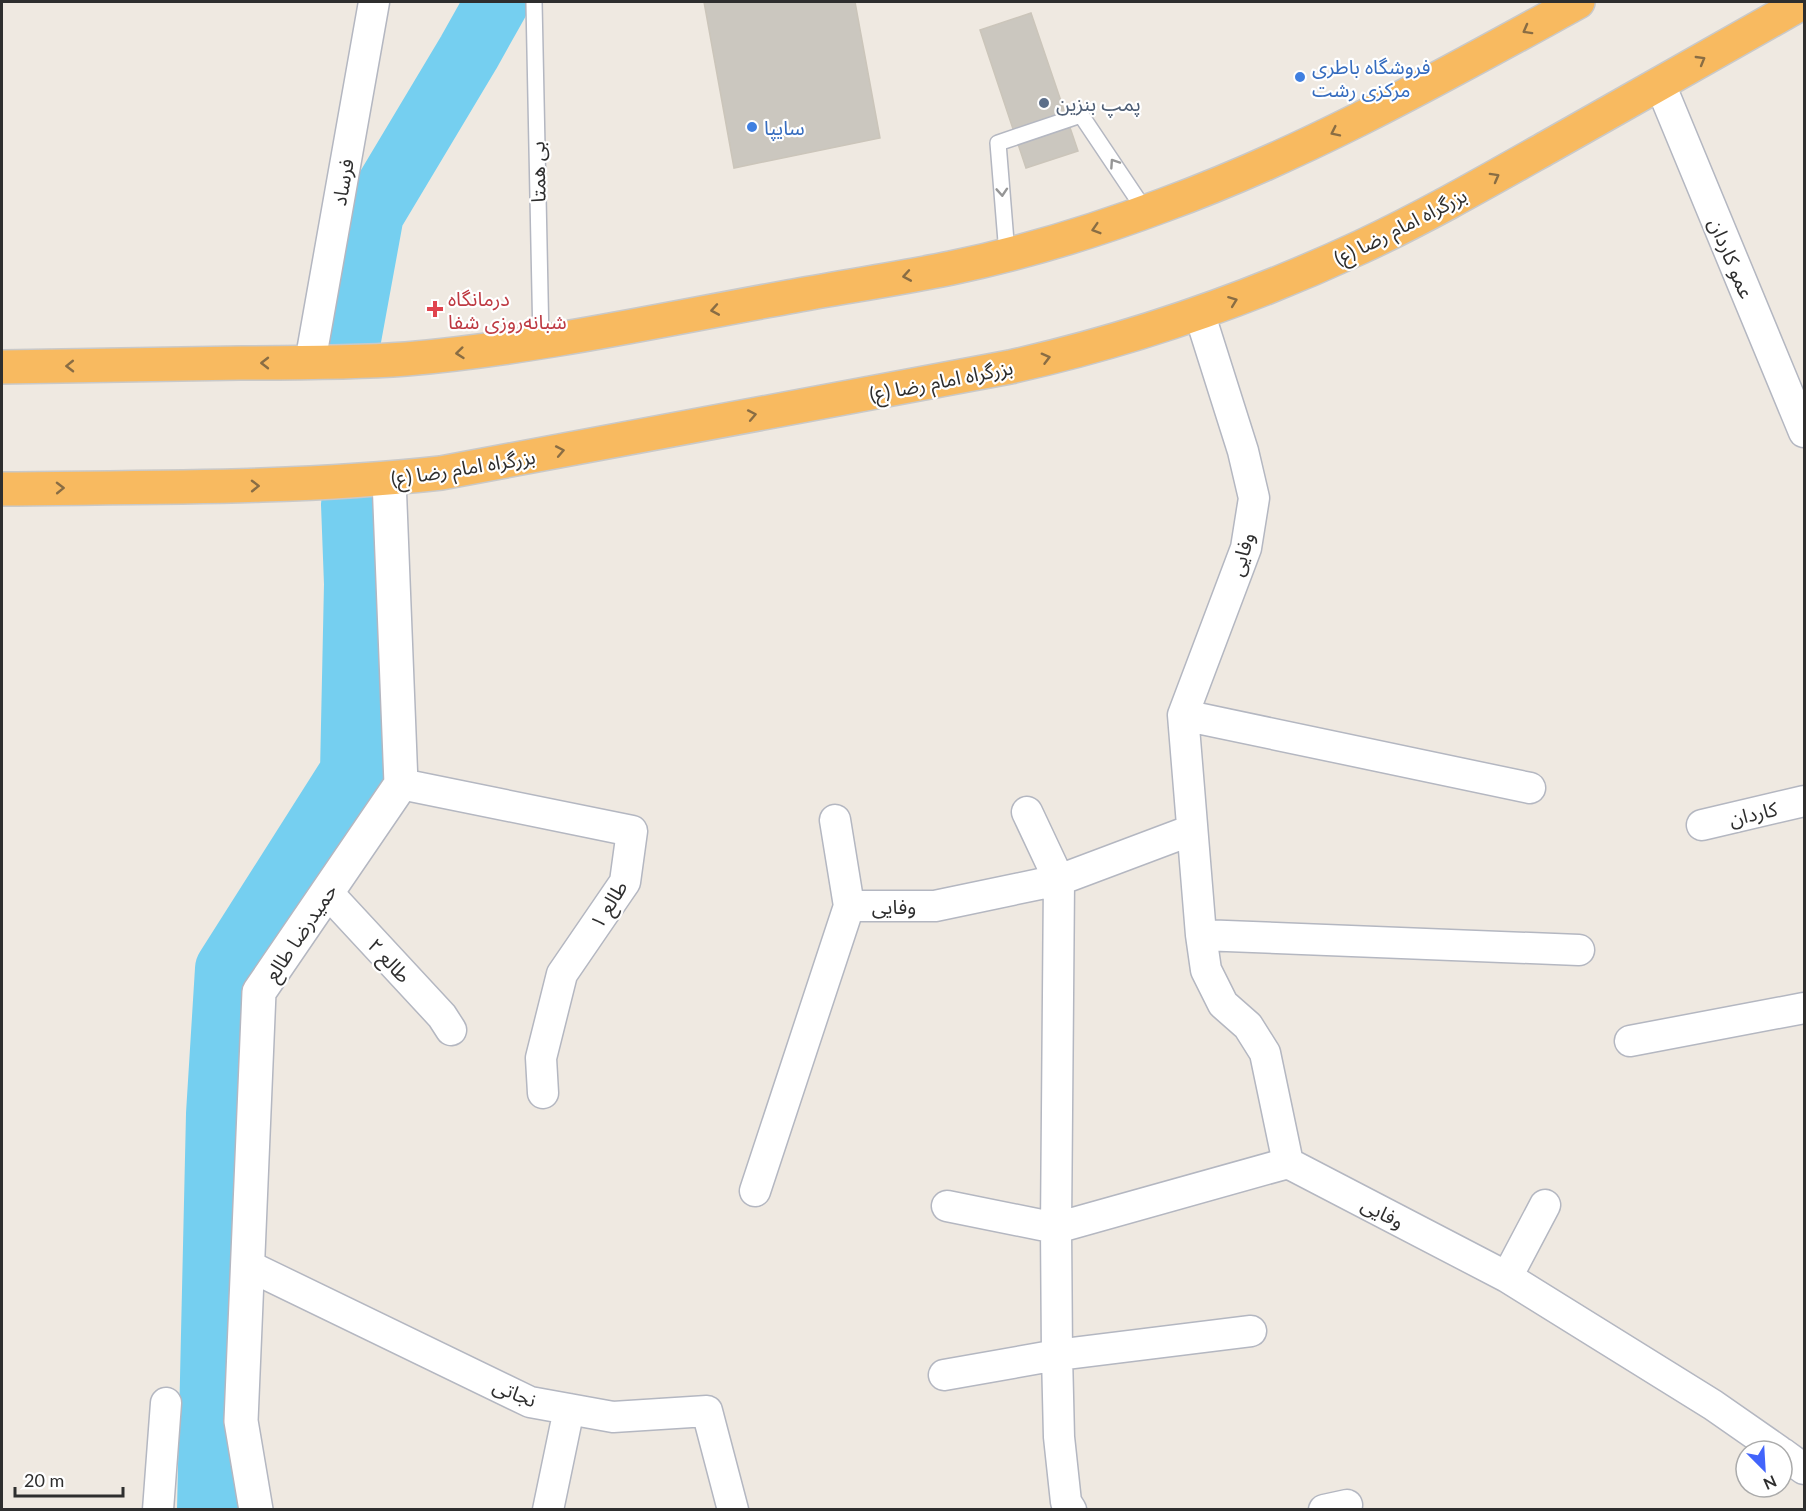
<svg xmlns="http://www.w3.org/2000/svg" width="1806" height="1511" font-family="Lato,'Noto Sans Arabic',sans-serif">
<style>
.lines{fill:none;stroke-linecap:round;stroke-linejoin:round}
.river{stroke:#75cff0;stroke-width:64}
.building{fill:#cbc7bf;stroke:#cbc5ba;stroke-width:1.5}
.service-casing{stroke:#b4b7c1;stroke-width:18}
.minor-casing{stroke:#b4b7c1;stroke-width:33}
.secondary-casing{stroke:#b4b7c1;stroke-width:36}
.trunk-casing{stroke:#c9c9c9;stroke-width:36}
.service{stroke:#fff;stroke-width:15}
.minor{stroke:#fff;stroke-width:30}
.secondary{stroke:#fff;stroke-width:33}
.trunk{stroke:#f8ba60;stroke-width:33}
.oneway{stroke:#896d44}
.oneway2{stroke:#969696}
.shop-dot{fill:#3f7fe0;stroke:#fff;stroke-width:2}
.service-dot{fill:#5c6f8a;stroke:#fff;stroke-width:2}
.health-dot{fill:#e0444e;stroke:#fff;stroke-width:2}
.labels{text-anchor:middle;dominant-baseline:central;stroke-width:4.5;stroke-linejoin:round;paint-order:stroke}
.shop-label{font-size:20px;fill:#366cbe;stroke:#fff;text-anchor:start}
.service-label{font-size:20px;fill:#4e5e75;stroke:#fff;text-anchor:start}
.street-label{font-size:20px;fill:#2e2e2e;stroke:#fff}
.health-label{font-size:20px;fill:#be3a42;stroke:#fff;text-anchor:start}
</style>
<rect width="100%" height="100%" fill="#efe9e1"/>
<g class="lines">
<path class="river" d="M348,345L372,214L469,52L497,2
M209,1510L218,1114L227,969L352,772L356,584L353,504"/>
</g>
<path class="building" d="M704,2H855L880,138L734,168Z
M1031,13L1078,151L1026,168L980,30Z"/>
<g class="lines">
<g class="service-casing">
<path id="service" d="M534,2L541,342
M1007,254L998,143L1081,115L1146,212"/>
</g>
<g class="minor-casing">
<path id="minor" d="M1660,84L1804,432
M1199,312L1243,451L1254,498L1246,548L1183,715L1201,935L1206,970L1223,1004L1248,1026L1265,1053L1288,1163L1507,1277L1713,1405L1779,1451
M310,363L374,2
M1183,715L1530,788
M401,784L632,831L625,882L562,974L541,1058L543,1093
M1027,812L1059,880L1056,1228L1057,1355L1059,1437L1066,1502L1071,1510
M835,820L849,906
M1702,825L1804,801
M327,892L442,1016L451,1030
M1201,935L1579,950
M1630,1041L1804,1008
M755,1191L849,906H935L1059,880L1192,830
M947,1206L1056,1228L1288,1163
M247,1265L530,1402L613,1417L707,1411L733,1510
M1507,1277L1545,1205
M944,1375L1057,1355L1251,1331
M1782,1453L1804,1469
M158,1510L166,1403
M548,1510L569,1409
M1324,1510L1347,1505"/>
</g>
<g class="secondary-casing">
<path id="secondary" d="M256,1510L241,1421L259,992L401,784L389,479"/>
</g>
<g class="trunk-casing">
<path id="trunk" d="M2,367C81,366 161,365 241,363C296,363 351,363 406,359C534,348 661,320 788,297C842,287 897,279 951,268C1023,253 1095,231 1164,205C1309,152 1443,76 1578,2
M2,489C148,487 295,489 441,473L1010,367C1131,340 1249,299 1361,247C1425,217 1486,182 1548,147C1634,99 1719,50 1804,2"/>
</g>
<use href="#service" class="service"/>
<use href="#minor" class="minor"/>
<use href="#secondary" class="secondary"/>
<use href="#trunk" class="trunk"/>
</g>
<defs><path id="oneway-chevron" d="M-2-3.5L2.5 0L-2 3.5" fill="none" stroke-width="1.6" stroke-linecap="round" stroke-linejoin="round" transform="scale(1.5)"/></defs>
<g class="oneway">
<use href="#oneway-chevron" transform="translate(1527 30) rotate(151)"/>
<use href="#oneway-chevron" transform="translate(1701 60) rotate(-30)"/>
<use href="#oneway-chevron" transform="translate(1335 132) rotate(154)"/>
<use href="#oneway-chevron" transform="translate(1495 177) rotate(-29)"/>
<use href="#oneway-chevron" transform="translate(1096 229) rotate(163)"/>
<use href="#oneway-chevron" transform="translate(907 276) rotate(170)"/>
<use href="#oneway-chevron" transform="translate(1233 301) rotate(-21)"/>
<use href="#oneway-chevron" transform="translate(715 310) rotate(170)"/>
<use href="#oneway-chevron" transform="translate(460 353) rotate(174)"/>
<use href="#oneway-chevron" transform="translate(1046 358) rotate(-15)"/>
<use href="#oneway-chevron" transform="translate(265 363) rotate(180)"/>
<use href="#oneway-chevron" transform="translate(70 366) rotate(179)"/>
<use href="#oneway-chevron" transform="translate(752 415) rotate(-11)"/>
<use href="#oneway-chevron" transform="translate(560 451) rotate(-11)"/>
<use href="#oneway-chevron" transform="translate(255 486) rotate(-1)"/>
<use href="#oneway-chevron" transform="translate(60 488) rotate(-1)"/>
</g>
<g class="oneway2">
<use href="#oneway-chevron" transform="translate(1114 163) rotate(-124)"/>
<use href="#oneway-chevron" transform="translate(1002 192) rotate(86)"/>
</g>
<g class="shop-dot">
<circle cx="1300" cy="77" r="6"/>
<circle cx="752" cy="127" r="6"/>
</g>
<circle class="service-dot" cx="1044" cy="103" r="6"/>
<path class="health-dot" d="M432 300h6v6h6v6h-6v6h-6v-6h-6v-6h6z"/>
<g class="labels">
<g class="shop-label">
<text x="1312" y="66">فروشگاه باطری<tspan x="1312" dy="23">مرکزی رشت</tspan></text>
<text x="764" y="127">سایپا</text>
</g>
<g class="service-label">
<text x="1056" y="103">پمپ بنزین</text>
</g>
<g class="street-label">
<text transform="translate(537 172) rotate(-91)">بی همتا</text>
<text transform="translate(342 182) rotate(-80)">فرساد</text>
<text transform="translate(1400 226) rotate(-27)">بزرگراه امام رضا (ع)</text>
<text transform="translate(1732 258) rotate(67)">عمو کاردان</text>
<text transform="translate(941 380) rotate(-11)">بزرگراه امام رضا (ع)</text>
<text transform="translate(463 467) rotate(-9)">بزرگراه امام رضا (ع)</text>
<text transform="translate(1241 554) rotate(-74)">وفایی</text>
<text transform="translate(1753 813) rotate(-13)">کاردان</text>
<text transform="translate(608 904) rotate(-58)">طالع ۱</text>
<text x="894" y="906">وفایی</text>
<text transform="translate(300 932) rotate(-56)">حمیدرضا طالع</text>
<text transform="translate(390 960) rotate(47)">طالع ۲</text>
<text transform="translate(1383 1212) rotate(27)">وفایی</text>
<text transform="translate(515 1392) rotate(22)">نجاتی</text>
</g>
<g class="health-label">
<text x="448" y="298">درمانگاه<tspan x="448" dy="23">شبانه‌روزی شفا</tspan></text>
</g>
</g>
<rect width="1806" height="1511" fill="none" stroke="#2e2e2e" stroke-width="6"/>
<g transform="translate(1764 1469) rotate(156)"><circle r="28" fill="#ffffff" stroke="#ababab" stroke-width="1.5"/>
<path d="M0-4.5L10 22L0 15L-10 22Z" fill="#4264fb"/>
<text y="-9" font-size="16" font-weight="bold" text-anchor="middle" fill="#2e2e2e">N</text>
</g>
<path d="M15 1487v9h108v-9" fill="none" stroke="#2e2e2e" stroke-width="3"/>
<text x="24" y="1487" font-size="18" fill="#2e2e2e" stroke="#ffffff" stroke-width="4.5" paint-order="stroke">20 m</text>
</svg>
